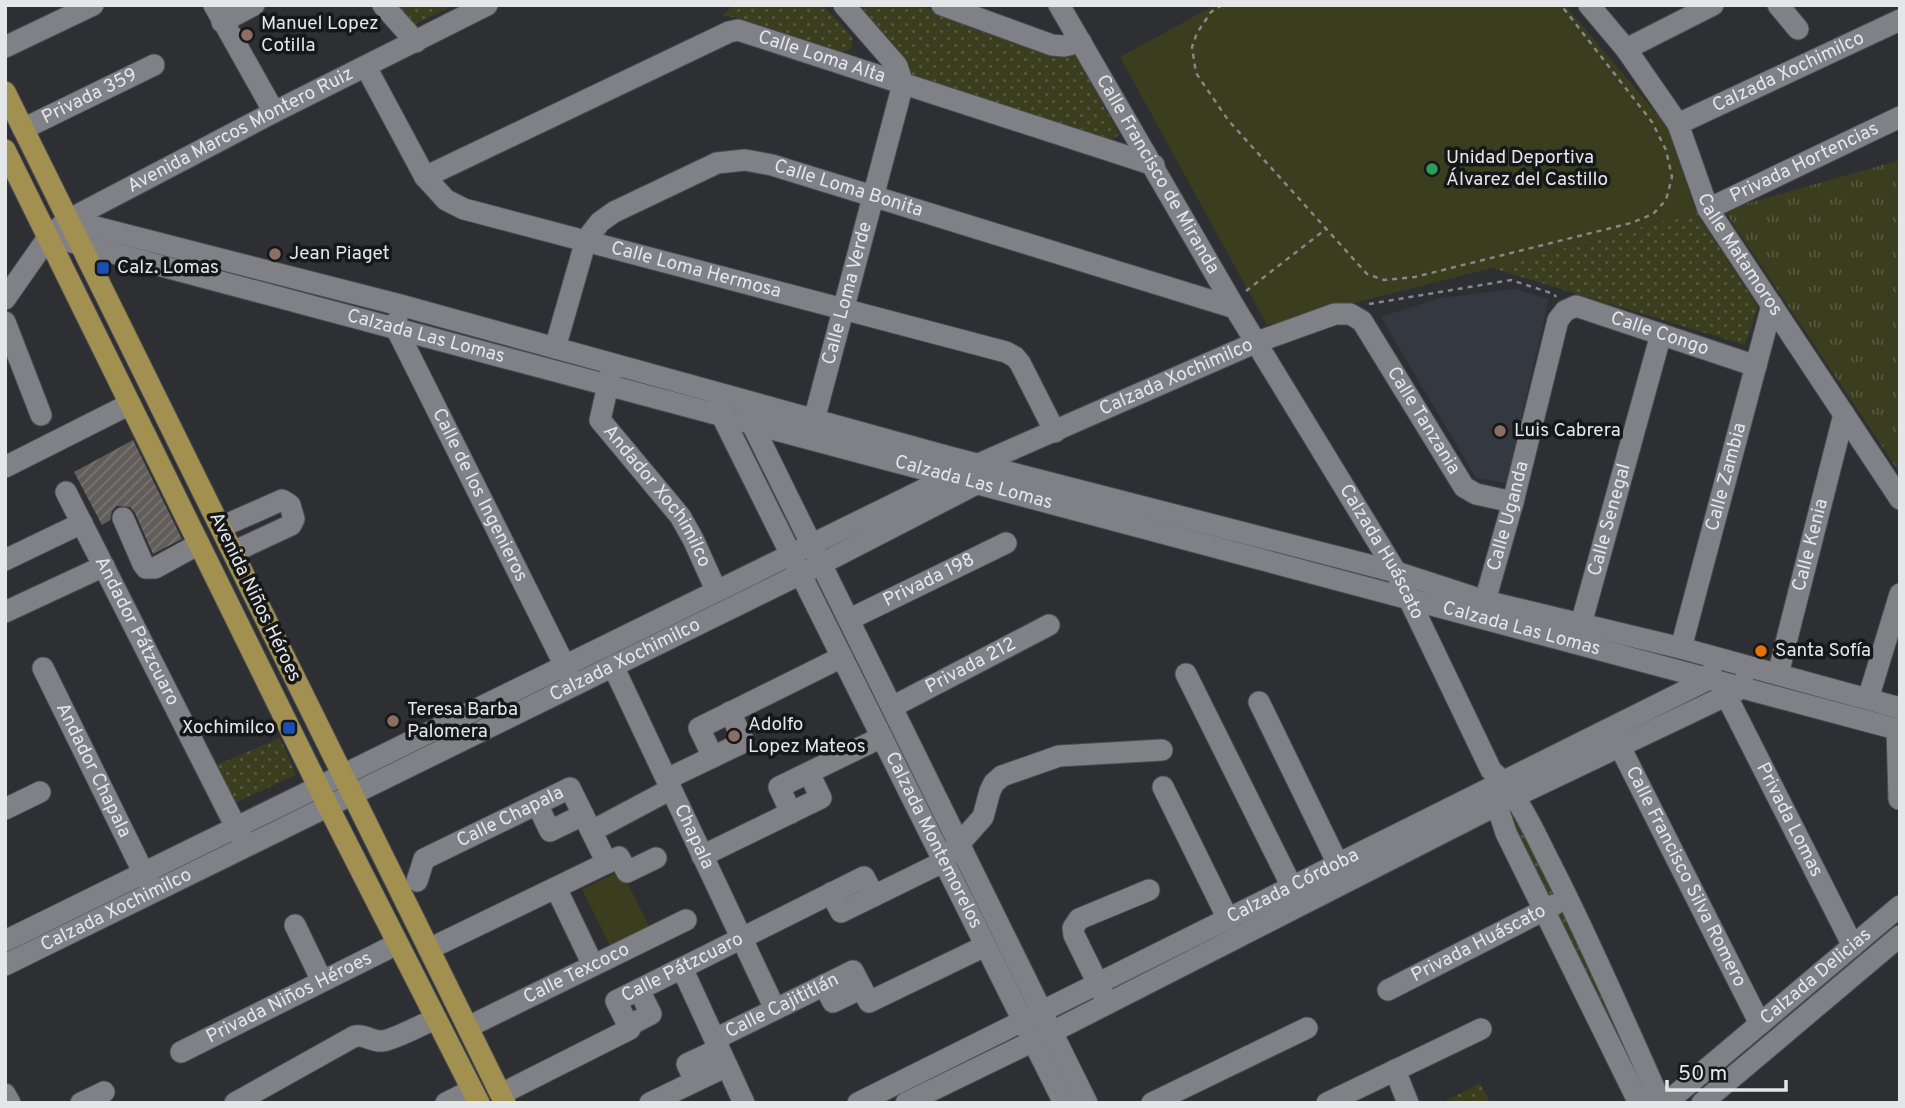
<svg xmlns="http://www.w3.org/2000/svg" width="1905" height="1108" font-family="Overpass,sans-serif">
<style>
.built{fill:#343941}
.grass{fill:url(#grass-tufts)}
.park{fill:url(#park-dots)}
.pitch{fill:#3a3d1e}
.building{fill:url(#building-hatch)}
.lines{fill:none;stroke-linecap:round;stroke-linejoin:round}
.minor-casing{stroke:#4b4d50;stroke-width:23}
.major-casing{stroke:#4b4d50;stroke-width:23}
.path{stroke:#85878a;stroke-width:2.5;stroke-dasharray:5 5;stroke-linecap:butt}
.minor{stroke:#7f8186;stroke-width:21}
.major{stroke:#a29050;stroke-width:21}
.education-dot{fill:#8d6e63;stroke:#161719;stroke-width:2.5}
.leisure-dot{fill:#2e9e5b;stroke:#161719;stroke-width:2.5}
.transit-dot{fill:#1a4fb4;stroke:#161719;stroke-width:2.5}
.food-dot{fill:#e8710a;stroke:#161719;stroke-width:2.5}
.labels{text-anchor:middle;dominant-baseline:central;stroke-width:7;stroke-linejoin:round;paint-order:stroke}
.poi-label{font-size:19px;fill:#e4e6e8;stroke:#161719;text-anchor:start}
.street-label{font-size:19px;fill:#e4e6e8;stroke:#161719}
</style>
<defs>
<pattern id="grass-tufts" width="24" height="20" patternUnits="userSpaceOnUse" patternTransform="scale(1.75)"><rect width="24" height="20" fill="#3a3d1e"/><path d="M3 7l-1-3M5 7V3M7 7l1-3M15 17l-1-3M17 17v-4M19 17l1-3" fill="none" stroke="#56593f"/></pattern>
<pattern id="park-dots" width="8" height="8" patternUnits="userSpaceOnUse" patternTransform="scale(1.75)"><rect width="8" height="8" fill="#3a3d1e"/><path d="M2 2h.1M6 6h.1" fill="none" stroke="#56593f" stroke-width="1.8" stroke-linecap="round"/></pattern>
<pattern id="building-hatch" width="6" height="6" patternUnits="userSpaceOnUse" patternTransform="scale(1.75)"><rect width="6" height="6" fill="#615d5a"/><path d="M-1 1l2-2M0 6l6-6M5 7l2-2" fill="none" stroke="#787472"/></pattern>
</defs>
<rect width="100%" height="100%" fill="#2d2f33"/>
<path class="built" d="M1515,289L1549,299L1506,483L1476,478L1381,317L1439,298Z"/>
<path class="grass" d="M1900,160V473L1724,210Z"/>
<path class="park" d="M393,5H453L412,26Z
M734,5H823L853,38L851,49L841,53L740,18L722,16Z
M860,5H920L1054,58L1073,50L1120,135L1102,143L912,78L903,58Z
M1696,212L1758,307L1745,345L1492,268Z
M280,738L296,775L226,807L207,769Z
M1522,817L1655,1103H1639L1509,822Z
M1480,1083L1490,1103H1442Z"/>
<path class="pitch" d="M1215,5H1565L1668,127L1696,212L1492,268L1267,325L1120,57Z
M621,870L650,928L611,948L582,890Z"/>
<path class="building" d="M133,440L182,539L153,554L135,513L130,507L117,506L112,511L110,520L102,525L74,472Z"/>
<g class="lines">
<g class="minor-casing">
<g id="minor">
<path d="M214,5L274,112"/>
<path d="M383,5L416,42"/>
<path d="M942,5L1052,45L1064,46L1081,42"/>
<path id="s1" d="M1059,5L1235,308L1396,572L1491,770C1519,795 1534,832 1551,865C1591,943 1625,1023 1661,1103"/>
<path id="s2" d="M1589,5L1626,49L1678,124L1708,209L1900,499"/>
<path d="M1778,5L1798,29"/>
<path d="M222,22L254,5"/>
<path d="M5,47L93,5"/>
<path d="M1626,49L1713,5"/>
<path id="s3" d="M366,67L425,177L446,200L464,209L1006,352L1015,357L1020,363L1055,432"/>
<path id="s4" d="M1678,124L1900,20"/>
<path id="s5" d="M23,129L154,65"/>
<path id="s6" d="M425,177L729,32L738,30L1154,165"/>
<path id="s7" d="M1708,209L1900,117"/>
<path d="M68,220L400,305L946,456L1396,572L1485,601L1681,648L1900,708"/>
<path id="s8" d="M49,236L1900,730"/>
<path id="s9" d="M5,299L49,236L68,220L274,112L487,5"/>
<path id="s10" d="M397,321L396,328L571,678"/>
<path d="M5,322L41,415"/>
<path id="s11" d="M555,348L586,240L600,222L614,212L717,163L745,160L772,165L1235,308"/>
<path id="s12" d="M611,372L600,420L680,516L693,539L716,590"/>
<path id="s13" d="M718,408L1064,1103"/>
<path d="M749,418L1087,1103"/>
<path id="s14" d="M814,420L903,84L897,66L844,5"/>
<path d="M5,467L130,404"/>
<path id="s15" d="M66,492L242,839"/>
<path d="M123,518L143,564L146,568H155L199,544"/>
<path d="M221,527L282,500L290,505L294,519L291,525L233,552"/>
<path d="M5,560L82,523"/>
<path id="s16" d="M1485,601L1513,502L1558,320L1565,311L1576,306L1756,366"/>
<path d="M5,612L104,566"/>
<path id="s17" d="M850,619L1006,543"/>
<path id="s18" d="M1581,624L1661,334"/>
<path id="s19" d="M1681,648L1772,305"/>
<path id="s20" d="M613,666L775,1009"/>
<path id="s21" d="M43,668L150,886"/>
<path d="M1186,674L1292,887"/>
<path id="s22" d="M1778,674L1844,414"/>
<path id="s23" d="M1726,695L1853,946"/>
<path d="M1868,699L1900,594"/>
<path d="M1259,702L1338,864"/>
<path id="s24" d="M892,707L1049,625"/>
<path d="M1897,729L1899,799"/>
<path id="s25" d="M1613,733L1760,1024"/>
<path d="M713,757L699,728L842,657"/>
<path d="M667,779L744,742L730,712"/>
<path d="M1163,787L1228,919"/>
<path d="M1493,793L1506,833L1639,1103"/>
<path d="M537,804L550,831L583,815"/>
<path d="M5,809L40,792"/>
<path d="M791,813L779,787L882,737"/>
<path d="M592,831L671,789"/>
<path d="M702,856L821,798L809,773"/>
<path id="s26" d="M417,881L424,859L570,788L607,863"/>
<path d="M556,888L593,965"/>
<path d="M831,893L841,912L943,862L983,817L990,791L994,783L1002,776L1059,756L1162,750"/>
<path d="M295,925L322,981"/>
<path id="s27" d="M5,941L949,477L1257,342L1335,314H1350L1362,321L1464,487L1476,494L1513,502"/>
<path d="M429,949L619,857L627,872L656,858"/>
<path id="s28" d="M5,965L821,564L984,480"/>
<path d="M682,968L744,1103"/>
<path d="M824,985L833,1002L862,988"/>
<path id="s29" d="M1388,990L1554,905"/>
<path d="M1103,994L1074,935L1073,928L1079,919L1149,890"/>
<path d="M628,1026L651,1014L639,990"/>
<path id="s30" d="M468,1027L686,920"/>
<path id="s31" d="M715,1039L853,971L869,1002L985,946"/>
<path id="s32" d="M181,1052L397,944"/>
<path d="M1395,1070L1408,1103"/>
<path d="M695,1081L687,1064L719,1049"/>
<path d="M5,1094L10,1103"/>
<path id="s33" d="M501,1094L630,1029L616,1001L864,877L874,896"/>
<path d="M81,1103L104,1092"/>
<path d="M235,1103L355,1036C365,1034 372,1042 382,1041C394,1040 423,1024 435,1019"/>
<path d="M446,1103L472,1090"/>
<path d="M650,1103L727,1066"/>
<path id="s34" d="M858,1103L1709,679L1711,673"/>
<path d="M906,1103L1052,1032L1497,805L1742,688L1743,682"/>
<path d="M1152,1103L1307,1028"/>
<path d="M1327,1103L1481,1029"/>
<path id="s35" d="M1666,1103L1900,906"/>
<path d="M1702,1103L1900,936"/>
</g>
</g>
<g class="major-casing">
<path id="major" d="M5,92L505,1103
M5,150L328,806L479,1103"/>
</g>
<path class="path" d="M1222,5L1211,12L1197,33L1192,47L1196,73L1228,120L1367,274L1384,280L1415,277L1631,223L1653,214L1666,200L1672,177L1666,150L1652,122L1561,5
M1246,291L1326,229
M1369,304L1511,280L1554,294L1556,297"/>
<use href="#minor" class="minor"/>
<use href="#major" class="major"/>
</g>
<g class="education-dot">
<circle cx="247" cy="35" r="7"/>
<circle cx="275" cy="254" r="7"/>
<circle cx="1500" cy="431" r="7"/>
<circle cx="393" cy="721" r="7"/>
<circle cx="734" cy="736" r="7"/>
</g>
<circle class="leisure-dot" cx="1432" cy="169" r="7"/>
<g class="transit-dot">
<rect x="96" y="261" width="14" height="14" rx="3.5"/>
<rect x="282" y="721" width="14" height="14" rx="3.5"/>
</g>
<circle class="food-dot" cx="1761" cy="651" r="7"/>
<g class="labels">
<g class="poi-label">
<text x="261" y="24">Manuel Lopez<tspan x="261" dy="22">Cotilla</tspan></text>
<text x="1446" y="158">Unidad Deportiva<tspan x="1446" dy="22">Álvarez del Castillo</tspan></text>
<text x="289" y="254">Jean Piaget</text>
<text x="117" y="268">Calz. Lomas</text>
<text x="1514" y="431">Luis Cabrera</text>
<text x="1775" y="651">Santa Sofía</text>
<text x="407" y="710">Teresa Barba<tspan x="407" dy="22">Palomera</tspan></text>
<text x="748" y="725">Adolfo<tspan x="748" dy="22">Lopez Mateos</tspan></text>
<text x="275" y="728" text-anchor="end">Xochimilco</text>
</g>
<g class="street-label">
<text stroke="none"><textPath href="#s6" startOffset="434">Calle Loma Alta</textPath></text>
<text stroke="none"><textPath href="#s4" startOffset="122">Calzada Xochimilco</textPath></text>
<text stroke="none"><textPath href="#s5" startOffset="74">Privada 359</textPath></text>
<text stroke="none"><textPath href="#s9" startOffset="296">Avenida Marcos Montero Ruiz</textPath></text>
<text stroke="none"><textPath href="#s7" startOffset="107">Privada Hortencias</textPath></text>
<text stroke="none"><textPath href="#s1" startOffset="196">Calle Francisco de Miranda</textPath></text>
<text stroke="none"><textPath href="#s11" startOffset="402">Calle Loma Bonita</textPath></text>
<text stroke="none"><textPath href="#s2" startOffset="294">Calle Matamoros</textPath></text>
<text stroke="none"><textPath href="#s3" startOffset="416">Calle Loma Hermosa</textPath></text>
<text stroke="none"><textPath href="#s14" startOffset="131">Calle Loma Verde</textPath></text>
<text stroke="none"><textPath href="#s16" startOffset="402">Calle Congo</textPath></text>
<text stroke="none"><textPath href="#s8" startOffset="390">Calzada Las Lomas</textPath></text>
<text stroke="none"><textPath href="#s27" startOffset="1300">Calzada Xochimilco</textPath></text>
<text stroke="none"><textPath href="#s27" startOffset="1617">Calle Tanzania</textPath></text>
<text stroke="none"><textPath href="#s19" startOffset="177">Calle Zambia</textPath></text>
<text stroke="none"><textPath href="#s8" startOffset="957">Calzada Las Lomas</textPath></text>
<text stroke="none"><textPath href="#s10" startOffset="194">Calle de los Ingenieros</textPath></text>
<text stroke="none"><textPath href="#s12" startOffset="145">Andador Xochimilco</textPath></text>
<text stroke="none"><textPath href="#s16" startOffset="88">Calle Uganda</textPath></text>
<text stroke="none"><textPath href="#s18" startOffset="108">Calle Senegal</textPath></text>
<text stroke="none"><textPath href="#s22" startOffset="133">Calle Kenia</textPath></text>
<text stroke="none"><textPath href="#s1" startOffset="635">Calzada Huáscato</textPath></text>
<text stroke="none"><textPath href="#s17" startOffset="88">Privada 198</textPath></text>
<text transform="translate(255 597) rotate(64)">Avenida Niños Héroes</text>
<text stroke="none"><textPath href="#s8" startOffset="1524">Calzada Las Lomas</textPath></text>
<text stroke="none"><textPath href="#s15" startOffset="156">Andador Pátzcuaro</textPath></text>
<text stroke="none"><textPath href="#s28" startOffset="691">Calzada Xochimilco</textPath></text>
<text stroke="none"><textPath href="#s24" startOffset="89">Privada 212</textPath></text>
<text stroke="none"><textPath href="#s21" startOffset="114">Andador Chapala</textPath></text>
<text stroke="none"><textPath href="#s26" startOffset="119">Calle Chapala</textPath></text>
<text stroke="none"><textPath href="#s23" startOffset="140">Privada Lomas</textPath></text>
<text stroke="none"><textPath href="#s20" startOffset="189">Chapala</textPath></text>
<text stroke="none"><textPath href="#s13" startOffset="483">Calzada Montemorelos</textPath></text>
<text stroke="none"><textPath href="#s25" startOffset="161">Calle Francisco Silva Romero</textPath></text>
<text stroke="none"><textPath href="#s34" startOffset="486">Calzada Córdoba</textPath></text>
<text stroke="none"><textPath href="#s28" startOffset="124">Calzada Xochimilco</textPath></text>
<text stroke="none"><textPath href="#s29" startOffset="102">Privada Huáscato</textPath></text>
<text stroke="none"><textPath href="#s33" startOffset="250">Calle Pátzcuaro</textPath></text>
<text stroke="none"><textPath href="#s30" startOffset="121">Calle Texcoco</textPath></text>
<text stroke="none"><textPath href="#s35" startOffset="196">Calzada Delicias</textPath></text>
<text stroke="none"><textPath href="#s32" startOffset="121">Privada Niños Héroes</textPath></text>
<text stroke="none"><textPath href="#s31" startOffset="75">Calle Cajititlán</textPath></text>
</g>
</g>
<rect width="1905" height="1108" fill="none" stroke="#e4e6e8" stroke-width="14"/>
<path d="M1667 1080v10h119v-10" fill="none" stroke="#e4e6e8" stroke-width="3.5"/>
<text x="1678" y="1080" font-size="21" fill="#e4e6e8" stroke="#161719" stroke-width="5" paint-order="stroke">50 m</text>
</svg>
